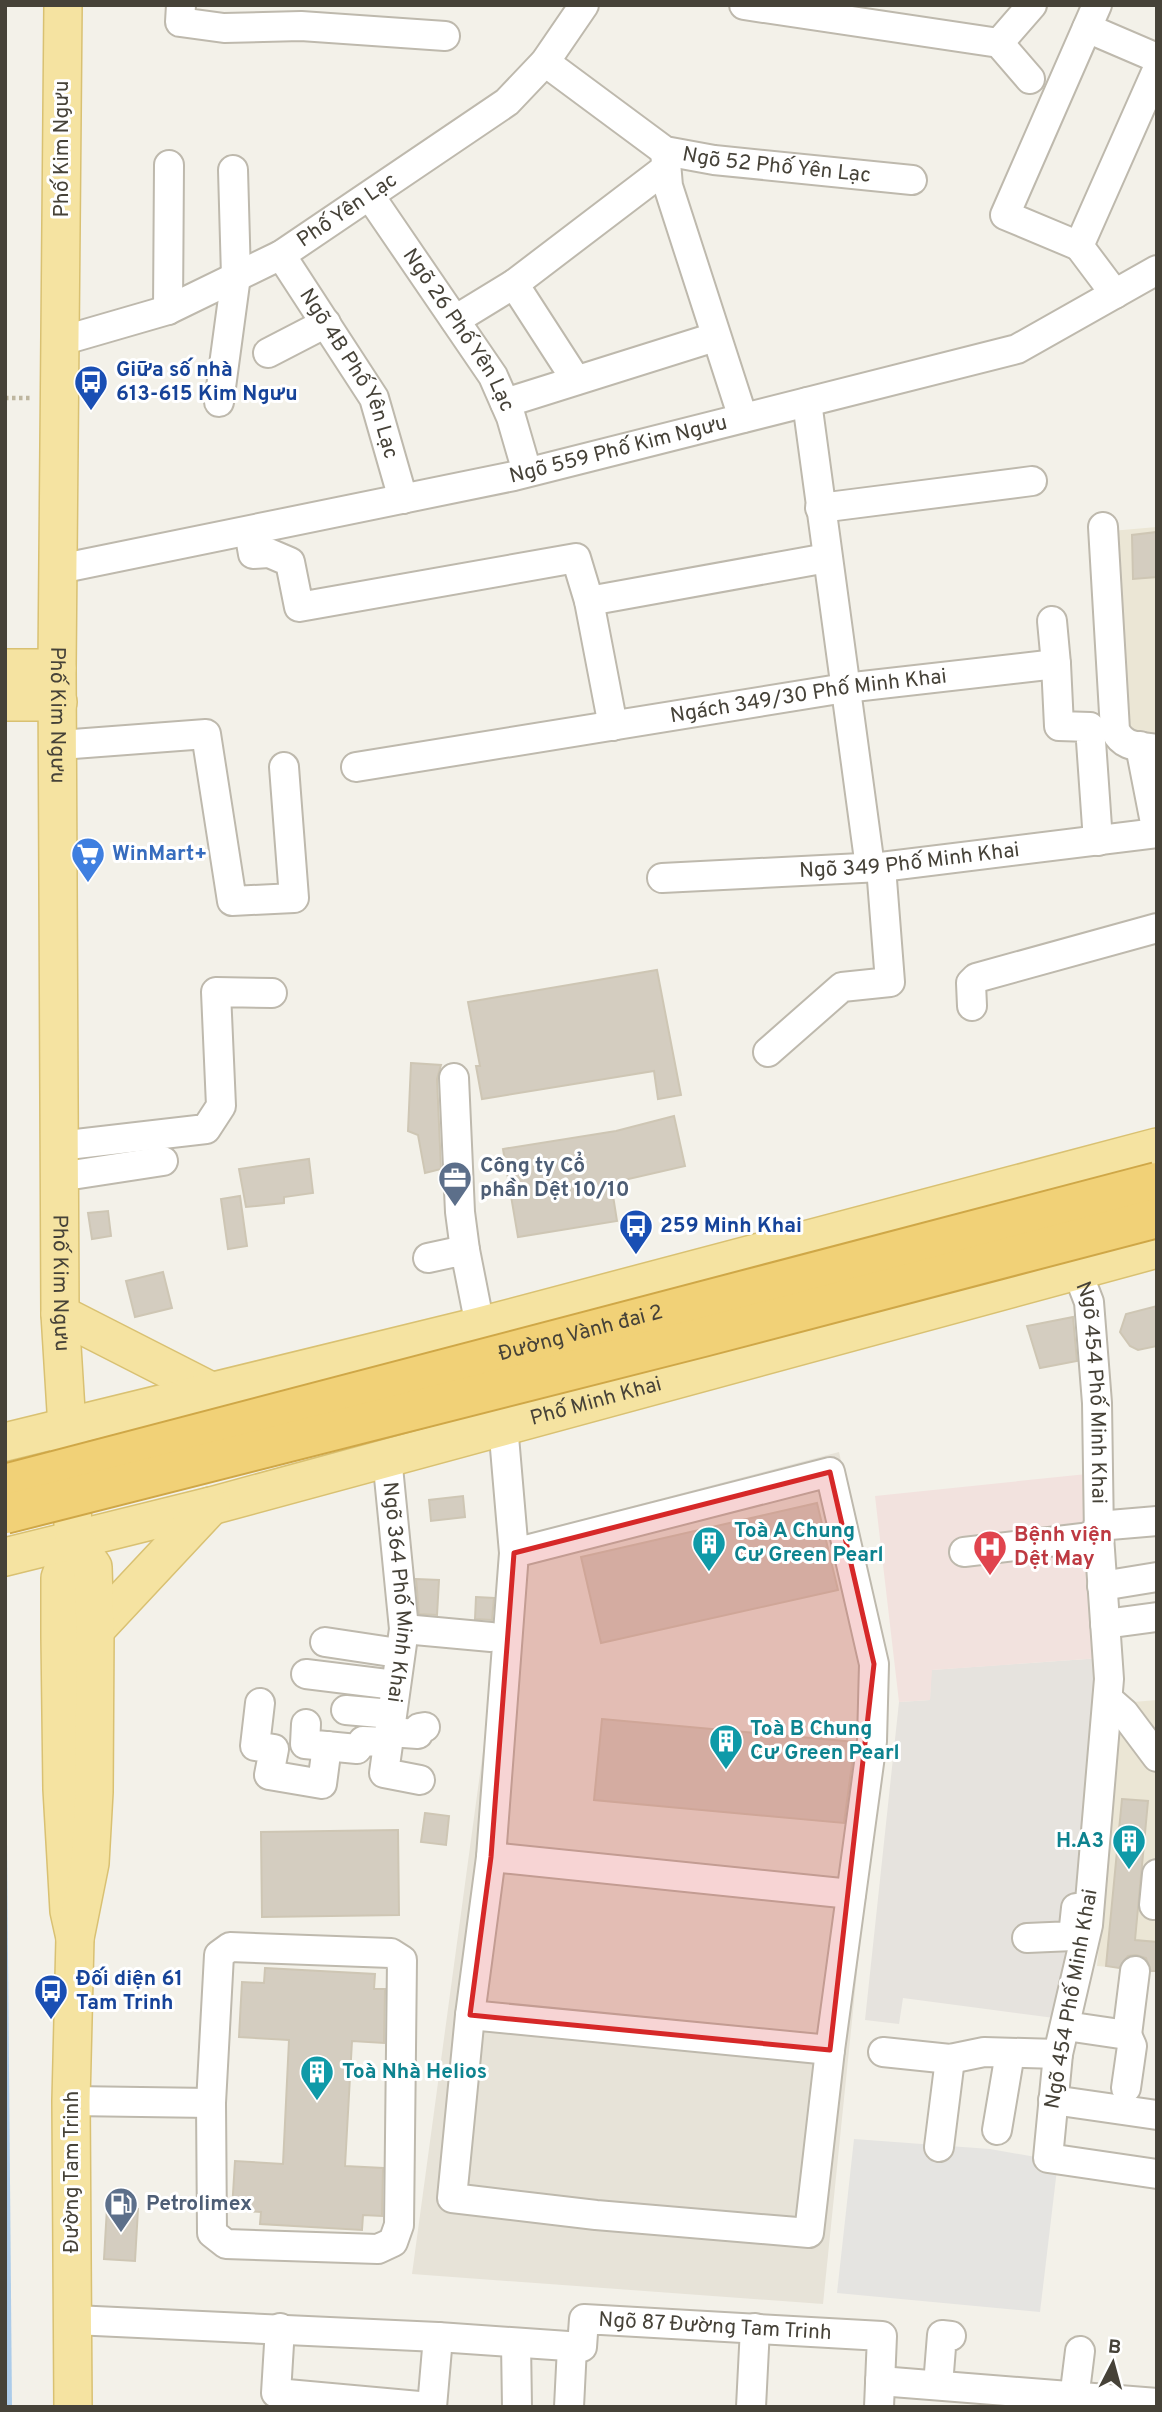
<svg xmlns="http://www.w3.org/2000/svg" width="1162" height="2412" font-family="Overpass,sans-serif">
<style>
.residential{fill:#e7e3d8}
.industrial{fill:#e6e3de}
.education{fill:#ebe6d5}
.medical{fill:#f2e2de}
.parking{fill:#e5e4e1}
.water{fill:#acccea}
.building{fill:#d4cdc0;stroke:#cec6b4;stroke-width:2}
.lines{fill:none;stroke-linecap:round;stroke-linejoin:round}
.minor-casing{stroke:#beb9ad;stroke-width:32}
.major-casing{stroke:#d9c172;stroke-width:40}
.path{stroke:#beb69f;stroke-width:4.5;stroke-dasharray:3.5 3.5;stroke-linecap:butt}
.minor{stroke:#fff;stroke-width:28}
.major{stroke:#f5e3a1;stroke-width:37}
.highway-bridge-casing{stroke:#cfa747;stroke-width:42;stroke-linecap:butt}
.highway-bridge{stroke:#f1d177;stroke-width:38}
.marked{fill:#d62828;fill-opacity:0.2;stroke:#d62828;stroke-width:5;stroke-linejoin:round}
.labels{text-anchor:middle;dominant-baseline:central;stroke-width:6;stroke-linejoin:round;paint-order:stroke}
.street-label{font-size:21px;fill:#464238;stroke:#fff}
.transit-label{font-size:21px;font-weight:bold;fill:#164399;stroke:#fff;text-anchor:start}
.shop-label{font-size:21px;font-weight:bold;fill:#366cbe;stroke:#fff;text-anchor:start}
.service-label{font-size:21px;font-weight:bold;fill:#4e5e75;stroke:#fff;text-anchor:start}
.culture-label{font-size:21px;font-weight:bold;fill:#0d838f;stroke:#fff;text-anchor:start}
.health-label{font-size:21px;font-weight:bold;fill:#be3a42;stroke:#fff;text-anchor:start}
</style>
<rect width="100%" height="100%" fill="#f3f1e9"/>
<path class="residential" d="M839,1452L888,1669L823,2304L412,2274L495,1663L499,1541Z"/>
<path class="industrial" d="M1101,1658L1103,1695L1062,2019L903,1998L899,2024L865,2020L899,1702L930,1700L931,1670Z"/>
<path class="education" d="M1157,527V743L1131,732L1111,531Z
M1157,1700V1971L1097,1966L1121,1703Z"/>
<path class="medical" d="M1087,1474L1101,1658L932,1670L930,1700L899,1702L875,1496Z"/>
<path class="parking" d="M854,2139L990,2149L1058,2161L1040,2312L837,2293Z"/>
<path class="water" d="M5,1616L12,2407H5Z"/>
<path class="building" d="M1157,532V577L1133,579L1132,535Z
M657,970L681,1095L658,1099L654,1071L482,1099L476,1066H480L468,1002Z
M411,1063L441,1065L437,1079L441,1169L425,1173L418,1135L408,1131Z
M674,1116L685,1166L611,1183L617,1221L518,1237L503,1149L616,1131Z
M309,1159L313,1193L284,1197V1203L246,1207L239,1169Z
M240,1196L247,1246L228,1249L221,1199Z
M108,1211L111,1236L92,1239L88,1213Z
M163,1272L172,1308L135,1317L126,1281Z
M1157,1306V1346L1138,1350L1130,1346L1120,1332L1126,1314Z
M1073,1317L1077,1361L1040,1368L1027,1326Z
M463,1496L465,1517L431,1521L429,1500Z
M817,1503L838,1590L601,1643L581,1557Z
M416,1579L439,1580L437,1615L419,1614Z
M476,1597L494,1598L492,1620L475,1619Z
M602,1719L855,1742L844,1823L594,1800Z
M1122,1799L1148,1801L1135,1940L1157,1942V1971H1151L1146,1958L1136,1955L1128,1956L1119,1968L1106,1966Z
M425,1813L449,1816L446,1845L421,1842Z
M398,1830L399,1915L262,1917L261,1832Z
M265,1968L375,1974L374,1989H385L384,2043L352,2041L345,2166L383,2168L382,2216L363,2215L362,2230L260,2224L261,2212L232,2210L235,2161L283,2164L289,2040L239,2037L242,1982L264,1983Z
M107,2208L138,2209L135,2261L104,2259Z"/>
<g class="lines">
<g class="minor-casing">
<g id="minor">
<path d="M181,5L180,22L224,28L301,26L445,36"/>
<path d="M744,5L999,43L1030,79"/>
<path d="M1087,28L1157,58"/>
<path d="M999,43L1032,5"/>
<path id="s1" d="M545,62L665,151L714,160L912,180"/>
<path d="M665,151L668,186L743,418"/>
<path id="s2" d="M370,196L493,376L511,417L527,472"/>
<path d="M1079,246L1005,215L1097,5"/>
<path id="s3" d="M281,255L374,398L403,499"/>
<path d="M514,284L576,380"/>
<path d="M1115,294L1079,246L1157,70"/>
<path d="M168,310L169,165"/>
<path d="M455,320L514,284L665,169"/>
<path id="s4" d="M61,341L168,310L281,255L507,102L545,62L584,5"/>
<path d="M268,353L326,323"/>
<path d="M219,402L236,276L233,170"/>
<path d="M807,402L870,867"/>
<path d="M505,403L715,337"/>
<path d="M820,508L1032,481"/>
<path d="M1103,527L1115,730C1123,748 1139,746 1157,749"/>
<path d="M249,531L253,554L269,553L290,562L299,607L576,558L589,601L613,726"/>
<path id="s5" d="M59,569L514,476L1017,349L1157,270"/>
<path d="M589,601L827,558"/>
<path d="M1052,621L1056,664"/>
<path d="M60,745L206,734L232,901L294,898L284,767"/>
<path d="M1140,746L1157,833"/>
<path id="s6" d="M356,767L845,688L1056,664L1059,726L1090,727L1098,841"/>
<path id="s7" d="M662,878L881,867L1157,833"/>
<path d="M972,1006L971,983L976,978L1157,928"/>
<path d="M768,1052L842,987L890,982L881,867"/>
<path d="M454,1078L460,1212L465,1250"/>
<path d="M59,1146L206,1129L221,1106L216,992L272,993"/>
<path d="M59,1177L163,1161"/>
<path d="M428,1258L465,1250L480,1326"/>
<path id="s8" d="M1077,1271L1089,1302L1097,1403L1099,1536L1109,1679L1088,1925L1058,2054L1048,2158L1157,2174"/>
<path d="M503,1425L514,1553L491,1857L470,2015L452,2198L596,2215L809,2233L830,2050L872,1741L874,1664L830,1472L514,1553"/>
<path id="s9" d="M387,1457L404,1629L384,1773L420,1780"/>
<path d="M1098,1526L1157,1521"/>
<path d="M964,1552L1099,1536"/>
<path d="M1102,1586L1157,1577"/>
<path d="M1105,1624L1157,1617"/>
<path d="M404,1629L491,1637"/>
<path d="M325,1642L398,1653"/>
<path d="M306,1674L395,1685"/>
<path d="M1108,1699L1124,1713L1157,1757"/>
<path d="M260,1703L255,1746L274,1749L269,1775L322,1784L327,1746"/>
<path d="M346,1710L391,1714"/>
<path d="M306,1724L305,1744L357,1749L363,1741L388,1742"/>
<path d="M389,1732L418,1734L419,1728L425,1727"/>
<path d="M491,1857L851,1894"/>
<path d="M1154,1905L1157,1874"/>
<path d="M1027,1938L1073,1936L1076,1908"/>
<path d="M230,1947L391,1953L402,1960L399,2225L393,2242L378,2249L226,2244L212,2233L211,2103L219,1955Z"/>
<path d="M470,2015L830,2050"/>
<path d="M1066,2026L1127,2035L1132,2046L1126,2088"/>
<path d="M1127,2035L1135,1971"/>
<path d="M883,2052L950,2059L984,2052L1058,2054"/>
<path d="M1053,2100L1157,2115"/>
<path d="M71,2101L211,2103"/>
<path d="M997,2130L1010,2053"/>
<path d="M939,2147L950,2059"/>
<path id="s10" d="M74,2320L438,2337L582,2347L584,2319L882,2336L879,2407"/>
<path d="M280,2328L276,2393L430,2407"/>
<path d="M516,2343L517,2407"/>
<path d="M880,2381L1157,2403"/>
<path d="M938,2385L942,2335L951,2336"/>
<path d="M432,2407L438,2337"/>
<path d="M569,2407L572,2347"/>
<path d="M751,2407L755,2328"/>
<path d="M1073,2407L1080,2351"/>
</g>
</g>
<g class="major-casing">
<g id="major">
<path id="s11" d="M63,5L57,668L60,1314L74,1540L60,1578V1637L62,1789L69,1911L75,1938"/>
<path d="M5,668H57"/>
<path d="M5,702H58"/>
<path d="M60,1314L209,1390"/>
<path d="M5,1442L480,1326L1157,1147"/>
<path id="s12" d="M5,1557L211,1506L1157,1249"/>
<path d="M95,1630L211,1506"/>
<path d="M73,2407L71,2101L75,1938L90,1863L94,1792L95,1630L93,1567L74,1540"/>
</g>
</g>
<path class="path" d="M5,398H32"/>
<use href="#minor" class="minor"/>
<use href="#major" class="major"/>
<g class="highway-bridge-casing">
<g id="highway-bridge">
<path id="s13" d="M5,1484L1157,1182"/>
<path d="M5,1514L703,1337L1157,1218"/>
</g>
</g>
<use href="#highway-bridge" class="highway-bridge"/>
</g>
<path class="marked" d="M830,1472L874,1664L830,2050L470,2015L491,1857L514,1553Z"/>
<defs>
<g id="bus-pin" transform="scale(1.75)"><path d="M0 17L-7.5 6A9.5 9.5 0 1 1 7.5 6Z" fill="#1a4fb4" stroke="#fff"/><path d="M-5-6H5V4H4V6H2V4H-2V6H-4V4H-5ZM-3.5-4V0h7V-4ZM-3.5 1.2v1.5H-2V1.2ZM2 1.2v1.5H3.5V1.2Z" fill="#fff"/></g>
<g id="supermarket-pin" transform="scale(1.75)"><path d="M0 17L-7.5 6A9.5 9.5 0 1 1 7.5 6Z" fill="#3f7fe0" stroke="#fff"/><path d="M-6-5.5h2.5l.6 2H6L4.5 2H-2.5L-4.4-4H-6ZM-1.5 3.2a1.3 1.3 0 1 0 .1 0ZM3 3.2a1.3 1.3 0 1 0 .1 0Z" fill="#fff"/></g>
<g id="office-pin" transform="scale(1.75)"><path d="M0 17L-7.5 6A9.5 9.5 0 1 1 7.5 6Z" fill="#5c6f8a" stroke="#fff"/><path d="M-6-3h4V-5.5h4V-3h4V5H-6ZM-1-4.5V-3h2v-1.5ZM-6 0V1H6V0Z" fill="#fff"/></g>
<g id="building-pin" transform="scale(1.75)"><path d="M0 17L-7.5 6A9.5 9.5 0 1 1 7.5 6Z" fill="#0f9aa8" stroke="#fff"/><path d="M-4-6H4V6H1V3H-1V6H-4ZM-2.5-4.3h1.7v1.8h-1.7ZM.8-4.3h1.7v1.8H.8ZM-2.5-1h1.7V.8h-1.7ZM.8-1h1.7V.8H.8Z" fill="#fff"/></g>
<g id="hospital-pin" transform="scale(1.75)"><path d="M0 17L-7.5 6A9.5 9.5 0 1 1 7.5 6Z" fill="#e0444e" stroke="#fff"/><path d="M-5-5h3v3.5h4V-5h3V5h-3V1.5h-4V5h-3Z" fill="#fff"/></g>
<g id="fuel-pin" transform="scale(1.75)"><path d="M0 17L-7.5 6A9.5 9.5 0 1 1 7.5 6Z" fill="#5c6f8a" stroke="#fff"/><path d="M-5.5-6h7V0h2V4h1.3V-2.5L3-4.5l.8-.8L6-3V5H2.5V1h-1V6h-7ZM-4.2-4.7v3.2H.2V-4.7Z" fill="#fff"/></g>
</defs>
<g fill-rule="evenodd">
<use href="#bus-pin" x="91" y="382"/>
<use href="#supermarket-pin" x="88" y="854"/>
<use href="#office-pin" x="455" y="1178"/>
<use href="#bus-pin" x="636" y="1226"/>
<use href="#building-pin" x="709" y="1543"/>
<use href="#hospital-pin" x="990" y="1547"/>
<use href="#building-pin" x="726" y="1741"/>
<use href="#building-pin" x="1129" y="1841"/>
<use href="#bus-pin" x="51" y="1991"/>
<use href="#building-pin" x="317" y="2072"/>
<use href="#fuel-pin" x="121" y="2204"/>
</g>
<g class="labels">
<g class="street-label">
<text transform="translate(62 149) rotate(-90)">Phố Kim Ngưu</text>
<text stroke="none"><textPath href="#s1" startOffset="262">Ngõ 52 Phố Yên Lạc</textPath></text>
<text stroke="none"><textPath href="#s4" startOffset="317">Phố Yên Lạc</textPath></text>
<text stroke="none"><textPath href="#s2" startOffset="161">Ngõ 26 Phố Yên Lạc</textPath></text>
<text stroke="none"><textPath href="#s3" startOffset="138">Ngõ 4B Phố Yên Lạc</textPath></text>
<text stroke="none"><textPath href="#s5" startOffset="572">Ngõ 559 Phố Kim Ngưu</textPath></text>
<text stroke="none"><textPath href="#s6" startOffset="458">Ngách 349/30 Phố Minh Khai</textPath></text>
<text stroke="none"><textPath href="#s11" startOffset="710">Phố Kim Ngưu</textPath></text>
<text stroke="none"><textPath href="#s7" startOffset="248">Ngõ 349 Phố Minh Khai</textPath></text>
<text stroke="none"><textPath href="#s11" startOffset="1278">Phố Kim Ngưu</textPath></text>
<text stroke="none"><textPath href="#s13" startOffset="595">Đường Vành đai 2</textPath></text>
<text stroke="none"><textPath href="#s8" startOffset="124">Ngõ 454 Phố Minh Khai</textPath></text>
<text stroke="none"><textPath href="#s12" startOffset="611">Phố Minh Khai</textPath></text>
<text stroke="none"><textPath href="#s9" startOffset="136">Ngõ 364 Phố Minh Khai</textPath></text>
<text transform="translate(1072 1999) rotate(-80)">Ngõ 454 Phố Minh Khai</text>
<text transform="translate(72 2172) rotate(-90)">Đường Tam Trinh</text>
<text stroke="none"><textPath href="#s10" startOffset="668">Ngõ 87 Đường Tam Trinh</textPath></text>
</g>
<g class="transit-label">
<text x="116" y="370">Giữa số nhà<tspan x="116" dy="24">613-615 Kim Ngưu</tspan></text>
<text x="660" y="1226">259 Minh Khai</text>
<text x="76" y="1979">Đối diện 61<tspan x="76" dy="24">Tam Trinh</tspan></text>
</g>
<g class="shop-label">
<text x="112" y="854">WinMart+</text>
</g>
<g class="service-label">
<text x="480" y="1166">Công ty Cổ<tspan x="480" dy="24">phần Dệt 10/10</tspan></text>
<text x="146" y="2204">Petrolimex</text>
</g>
<g class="culture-label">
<text x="734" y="1531">Toà A Chung<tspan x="734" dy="24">Cư Green Pearl</tspan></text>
<text x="750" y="1729">Toà B Chung<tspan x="750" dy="24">Cư Green Pearl</tspan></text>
<text x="1104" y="1841" text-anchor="end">H.A3</text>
<text x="342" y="2072">Toà Nhà Helios</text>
</g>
<g class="health-label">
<text x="1014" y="1535">Bệnh viện<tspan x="1014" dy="24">Dệt May</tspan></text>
</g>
</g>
<rect width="1162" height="2412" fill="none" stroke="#464238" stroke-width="14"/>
<g transform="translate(1113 2363) rotate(6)" stroke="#ffffff" stroke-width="5" paint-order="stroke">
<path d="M0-5L12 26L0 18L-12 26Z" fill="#464238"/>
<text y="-10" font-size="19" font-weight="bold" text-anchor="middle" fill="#464238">B</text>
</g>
</svg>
